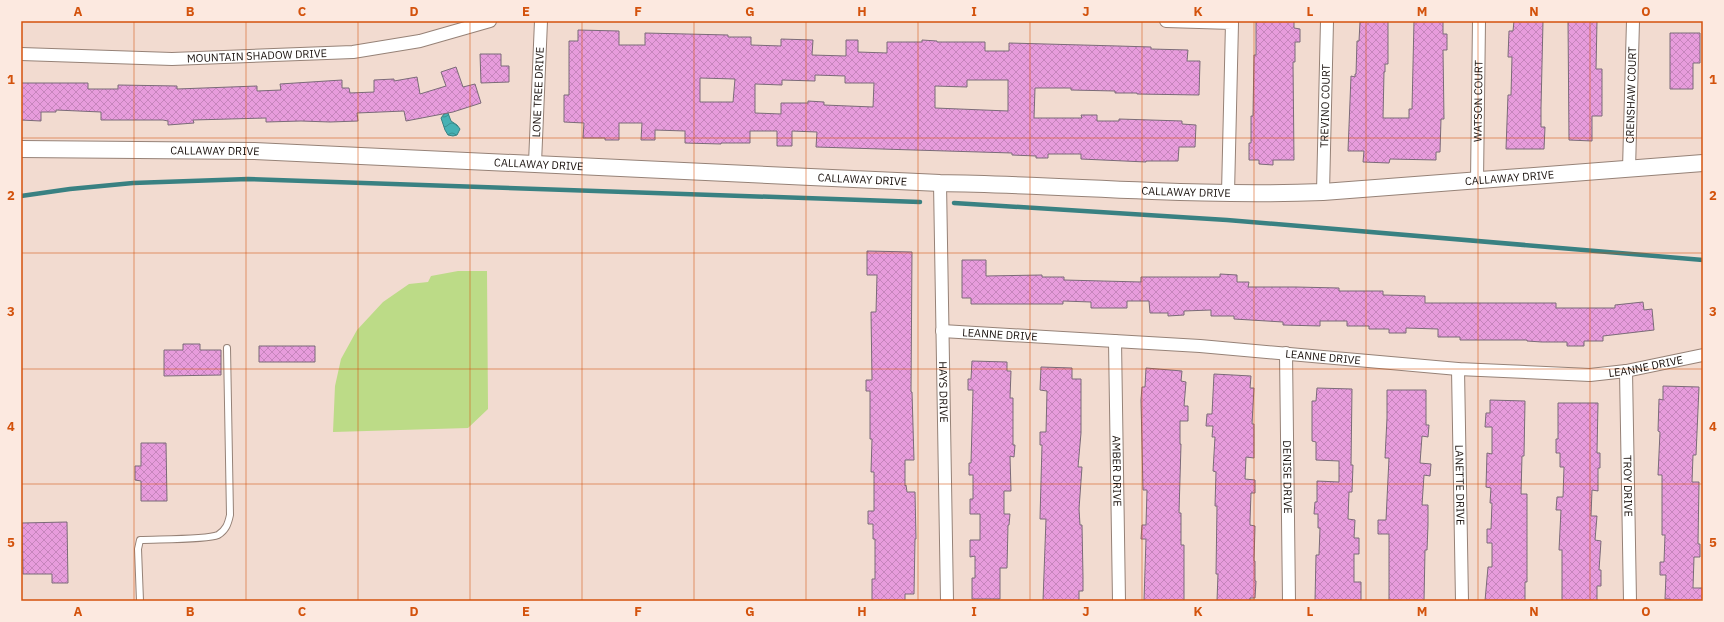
<svg xmlns="http://www.w3.org/2000/svg" width="1724" height="622" font-family="'IBM Plex Sans',sans-serif">
<style>
.pitch{fill:#bcdb87}
.water{fill:url(#water-waves);stroke:#398182}
.lines{fill:none;stroke-linecap:round;stroke-linejoin:round}
.stream{stroke:#398182;stroke-width:4.5}
.building{fill:url(#building-cross-hatch);stroke:#7b6b78;fill-rule:evenodd}
.lane-casing{stroke:#968277;stroke-width:8}
.street-casing{stroke:#968277;stroke-width:14}
.secondary-casing{stroke:#968277;stroke-width:18}
.lane{stroke:#fff;stroke-width:6}
.street{stroke:#fff;stroke-width:12}
.secondary{stroke:#fff;stroke-width:16}
.grid{fill:none;stroke:#d3520c;stroke-width:1;stroke-opacity:0.55}
.labels{text-anchor:middle;dominant-baseline:central;stroke-width:4;stroke-linejoin:round;paint-order:stroke}
.street-label{font-size:11px;fill:#1a120e;stroke:#fce9e0}
.neatline{fill:none;stroke:#d3520c;stroke-width:1.5}
.grid-label{font-size:13px;text-anchor:middle;font-weight:bold;fill:#d3520c}
</style>
<defs>
<pattern id="water-waves" width="16" height="10" patternUnits="userSpaceOnUse"><rect width="16" height="10" fill="#46b1b4"/><path d="M0 5q4-4 8 0t8 0" fill="none" stroke="#3a8f91"/></pattern>
<pattern id="building-cross-hatch" width="8" height="8" patternUnits="userSpaceOnUse"><rect width="8" height="8" fill="#e79cdc"/><path d="M0 0l8 8M0 8l8-8" fill="none" stroke="#c685bc"/></pattern>
</defs>
<rect width="100%" height="100%" fill="#f2dbd0"/>
<path class="pitch" d="M458,271H487L488,409L468,428L333,432L335,386L341,359L357,330L383,302L409,284L428,282L431,276Z"/>
<path class="water" d="M448,113L451,121L457,125L460,129L457,135L453,136L448,135L445,130L441,118L444,114Z"/>
<g class="lines">
<path class="stream" d="M21,196L70,189L133,183L248,179L920,202
M954,203L1227,220L1703,260"/>
</g>
<path class="building" d="M1256,21H1294V28L1300,29V42H1295V62H1293L1294,160H1273V165L1259,164V160H1249V143H1251V116H1253L1254,55H1256Z
M1364,21H1388V64H1385V72H1384L1383,118H1409V109H1412L1414,21H1443V34H1447V50H1443L1444,119H1441L1440,152H1436V160L1390,159L1389,163L1363,162L1364,151H1348L1351,76L1355,77V74H1356L1357,41H1359L1360,22H1364Z
M1514,21H1543L1541,108V127H1545L1544,149H1506L1508,95H1511L1512,57H1508L1509,31H1513Z
M1568,21H1597L1596,69H1602V116H1592V141L1569,140Z
M578,30L619,31V45H645V33L728,35V37H751V45L781,46V39L813,40L812,55L846,56V40H858V52L887,53V42H922V40L937,41V42H985V51H1009V43L1118,46L1151,47V49L1188,50L1187,61H1200L1199,95L1137,94V93H1115V91L1071,90V88H1035L1034,118H1082L1081,115H1097V121H1119V119L1182,121V124L1196,125L1195,147H1179L1178,161H1146V162L1081,159V154H1048V158H1036V156L1012,155V153L816,147L817,132L792,131V146H777V131H750V143H721V144L685,143V131L655,130V140H641L642,123H619V140H605V138H583L584,123L564,122V95H569V41H578ZM815,75L845,76V83H874L873,107L824,105V102L808,101V103H781V114L755,113V84L782,85V80L815,81ZM700,78L735,79L733,102H700ZM967,80H1008V111L935,108V86L967,87Z
M1670,33H1700V63H1693V89H1670Z
M480,54H501V66H509V82L481,83Z
M456,67L463,87L475,84L481,103L453,112L406,121L404,111L357,113L358,121L330,122L301,121L266,122V118L193,120L194,123L168,125V121L163,120H101V112L56,110V112H41V121L21,120V83H88V89H118V85L177,86V89L257,86V91L281,90L280,84L342,80V88H349L350,93L374,92V80L394,79V81L417,77L420,94L446,86L441,72Z
M867,251L912,252L911,392H912L914,460H905V486L906,485L907,492H915L916,539H915L914,594H905V601H872V579H875V539H873V524H868V511H874V472H871L872,439H870V391H866V380H872L871,312H876L877,275H867Z
M962,260H986V276L1042,275V277H1064V280L1141,282V277H1220V274L1237,275V282H1249L1248,287H1296L1339,288V291H1383V295L1425,296V303H1556V308H1615V305L1643,302L1644,310L1652,309L1654,330L1603,336V341H1584V346H1567V342H1542L1527,341V340H1460V337H1438V329L1406,328V333H1389V329H1369V326H1347V321H1320V326L1283,325V322L1234,319V316H1211V310L1184,311V315L1168,316V313H1150L1149,301H1127V308H1091V302L1063,301V304H971V298H962Z
M183,344H200V350H221V375L164,376V350H183Z
M259,346H315V362H259Z
M972,361L1007,362V371H1011L1010,398H1013V445H1015L1014,457L1010,456L1011,491H1004V514H1010L1009,525H1008L1007,568H1000V599H972V578H975V556L970,557V540H980V514H970V499H973V475H969V463H971L973,390H968V379H971Z
M1041,367L1072,368V379H1081V433L1078,467H1082L1079,509L1080,525H1082L1083,577V591H1079V601H1043L1046,519H1040L1042,445H1040V432H1046L1047,391L1040,390Z
M1146,368L1182,371L1181,381L1186,382L1184,406H1188V421H1180V444H1181L1179,513H1181V545H1184V601H1144L1146,539H1141L1142,525H1146L1147,490H1143L1141,400L1142,387H1145Z
M1214,374L1251,376L1250,388H1254L1252,424H1254V458L1246,457L1245,479L1255,480V493H1251L1250,521V525L1255,526L1254,561H1255V581H1256L1255,598H1250V601H1217L1218,574H1216L1217,506H1215L1216,472L1213,471L1215,437H1212L1213,426H1206L1207,414H1212Z
M1663,386L1699,387L1696,455H1693L1692,482H1699L1698,544H1700V557H1694L1693,588H1703V601H1670V599H1665L1666,575H1660V562H1664L1665,535H1662V475H1658L1660,432L1658,431L1659,399L1663,400Z
M1317,388L1352,389L1351,465H1353L1352,492H1349L1348,519L1355,520L1354,538H1359V554H1354V582H1361V601H1315L1316,555H1319L1320,528H1318V514H1314L1315,502H1317V481L1339,482V461L1316,460V442L1312,441V401H1316Z
M1387,390H1426V425H1429L1428,437L1422,436L1420,463L1431,464L1430,476L1424,475L1422,505H1428V525L1427,550H1425L1424,601H1389V534H1378V520H1386L1389,458H1385L1387,418Z
M1490,400L1525,401L1524,456H1522L1521,494H1527V582H1525V601H1485L1488,567H1492V543H1487V529H1491L1492,503H1490L1491,488L1486,487L1487,453L1492,454V427H1485L1486,413H1490Z
M1558,403H1598L1597,453H1600V468H1598V491L1592,490L1591,516H1597L1595,540L1601,541L1599,570H1601V586H1597V601H1562V550H1559L1561,510H1556L1557,497H1563L1564,467H1560V453H1556V439H1558Z
M141,443H166L167,501H141V481L135,480V466H141Z
M67,522L68,583H52V574H23L22,523Z"/>
<g class="lines">
<g class="lane-casing">
<path id="lane" d="M140,601L138,549L140,540C156,539 206,540 218,535C226,530 228,524 230,515L227,348"/>
</g>
<g class="street-casing">
<g id="street">
<path d="M1166,21L1232,23L1228,193"/>
<path id="s1" d="M21,54L172,59L353,52L420,41L490,21"/>
<path id="s2" d="M535,163L541,21"/>
<path id="s3" d="M1629,169L1633,21"/>
<path id="s4" d="M1477,181L1479,21"/>
<path id="s5" d="M940,183L947,601"/>
<path id="s6" d="M1323,192L1327,21"/>
<path id="s7" d="M942,331L1200,346L1458,369L1590,375L1626,371L1703,355"/>
<path id="s8" d="M1115,341L1119,601"/>
<path id="s9" d="M1286,353L1289,601"/>
<path id="s10" d="M1458,369L1462,601"/>
<path id="s11" d="M1626,371L1630,601"/>
</g>
</g>
<g class="secondary-casing">
<g id="secondary">
<path id="s12" d="M21,149L254,151L940,183C1068,185 1195,197 1323,192L1703,163"/>
</g>
</g>
<use href="#lane" class="lane"/>
<use href="#street" class="street"/>
<use href="#secondary" class="secondary"/>
</g>
<path class="grid" d="M134,21V601M246,21V601M358,21V601M470,21V601M582,21V601M694,21V601M806,21V601M918,21V601M1030,21V601M1142,21V601M1254,21V601M1366,21V601M1478,21V601M1590,21V601M21,138H1703M21,253H1703M21,369H1703M21,484H1703"/>
<g class="labels">
<g class="street-label">
<text stroke="none"><textPath href="#s1" startOffset="236">MOUNTAIN SHADOW DRIVE</textPath></text>
<text stroke="none"><textPath href="#s2" startOffset="71">LONE TREE DRIVE</textPath></text>
<text stroke="none"><textPath href="#s3" startOffset="74">CRENSHAW COURT</textPath></text>
<text stroke="none"><textPath href="#s4" startOffset="80">WATSON COURT</textPath></text>
<text stroke="none"><textPath href="#s6" startOffset="86">TREVINO COURT</textPath></text>
<text stroke="none"><textPath href="#s12" startOffset="194">CALLAWAY DRIVE</textPath></text>
<text stroke="none"><textPath href="#s12" startOffset="518">CALLAWAY DRIVE</textPath></text>
<text stroke="none"><textPath href="#s12" startOffset="1490">CALLAWAY DRIVE</textPath></text>
<text stroke="none"><textPath href="#s12" startOffset="842">CALLAWAY DRIVE</textPath></text>
<text stroke="none"><textPath href="#s12" startOffset="1166">CALLAWAY DRIVE</textPath></text>
<text stroke="none"><textPath href="#s7" startOffset="58">LEANNE DRIVE</textPath></text>
<text stroke="none"><textPath href="#s7" startOffset="382">LEANNE DRIVE</textPath></text>
<text stroke="none"><textPath href="#s7" startOffset="706">LEANNE DRIVE</textPath></text>
<text stroke="none"><textPath href="#s5" startOffset="209">HAYS DRIVE</textPath></text>
<text stroke="none"><textPath href="#s8" startOffset="130">AMBER DRIVE</textPath></text>
<text stroke="none"><textPath href="#s9" startOffset="124">DENISE DRIVE</textPath></text>
<text stroke="none"><textPath href="#s10" startOffset="116">LANETTE DRIVE</textPath></text>
<text stroke="none"><textPath href="#s11" startOffset="115">TROY DRIVE</textPath></text>
</g>
</g>
<rect width="1724" height="622" fill="none" stroke="#fce9e0" stroke-width="44"/>
<rect x="22" y="22" width="1680" height="578" class="neatline"/>
<g class="grid-label">
<text x="78" y="16">A</text>
<text x="190" y="16">B</text>
<text x="302" y="16">C</text>
<text x="414" y="16">D</text>
<text x="526" y="16">E</text>
<text x="638" y="16">F</text>
<text x="750" y="16">G</text>
<text x="862" y="16">H</text>
<text x="974" y="16">I</text>
<text x="1086" y="16">J</text>
<text x="1198" y="16">K</text>
<text x="1310" y="16">L</text>
<text x="1422" y="16">M</text>
<text x="1534" y="16">N</text>
<text x="1646" y="16">O</text>
<text x="11" y="84">1</text>
<text x="1713" y="84">1</text>
<text x="11" y="200">2</text>
<text x="1713" y="200">2</text>
<text x="11" y="316">3</text>
<text x="1713" y="316">3</text>
<text x="11" y="431">4</text>
<text x="1713" y="431">4</text>
<text x="11" y="547">5</text>
<text x="1713" y="547">5</text>
<text x="78" y="616">A</text>
<text x="190" y="616">B</text>
<text x="302" y="616">C</text>
<text x="414" y="616">D</text>
<text x="526" y="616">E</text>
<text x="638" y="616">F</text>
<text x="750" y="616">G</text>
<text x="862" y="616">H</text>
<text x="974" y="616">I</text>
<text x="1086" y="616">J</text>
<text x="1198" y="616">K</text>
<text x="1310" y="616">L</text>
<text x="1422" y="616">M</text>
<text x="1534" y="616">N</text>
<text x="1646" y="616">O</text>
</g>
</svg>
